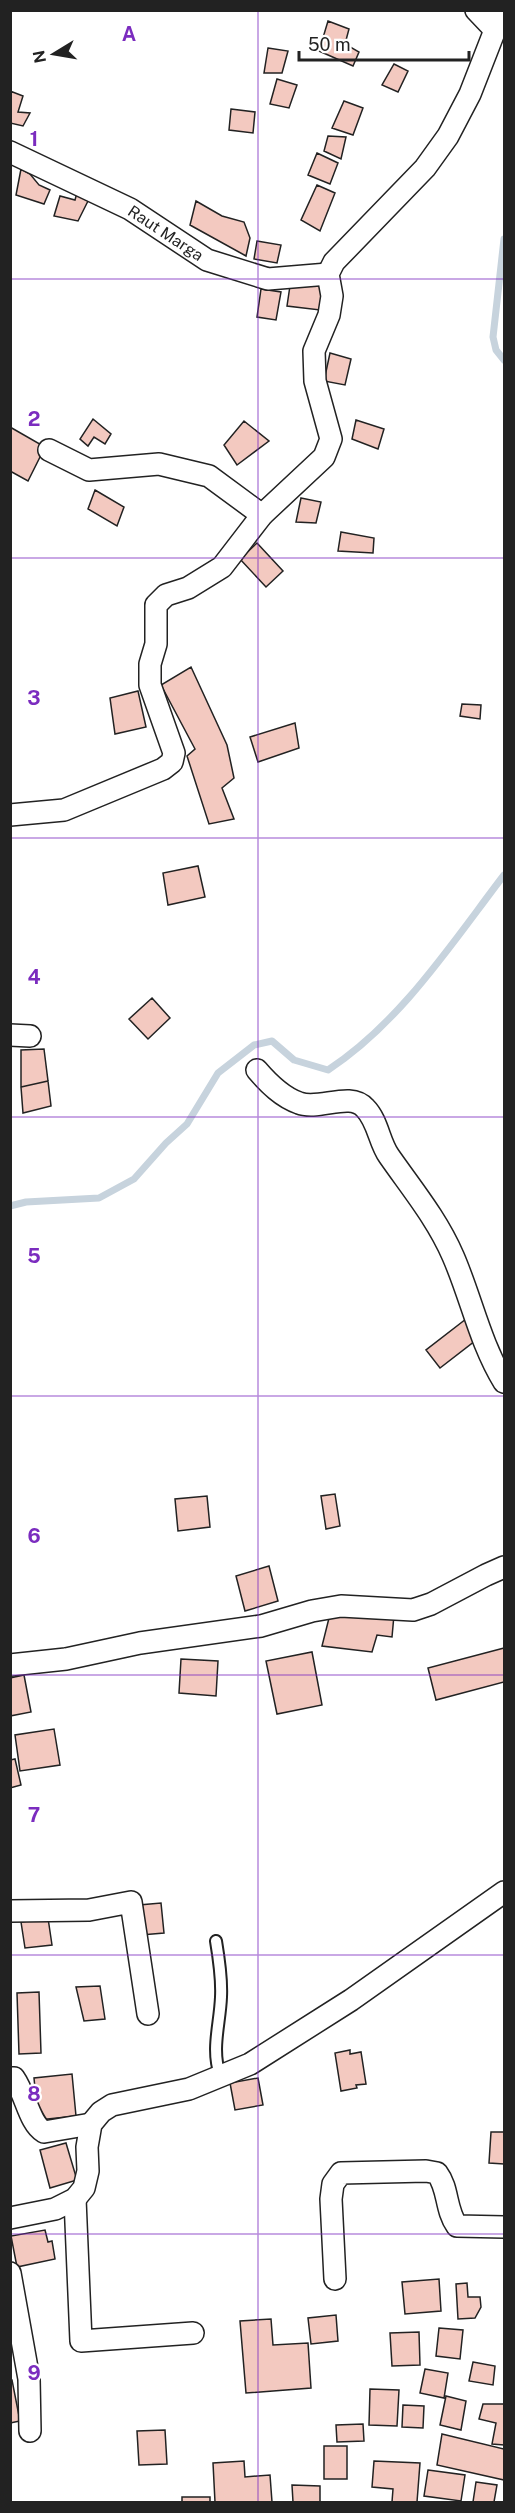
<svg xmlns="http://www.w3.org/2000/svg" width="515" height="2513" font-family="'Public Sans',sans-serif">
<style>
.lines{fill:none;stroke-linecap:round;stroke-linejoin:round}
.stream{stroke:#c7d3dd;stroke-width:7}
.building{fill:#f3c9c0;stroke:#222;stroke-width:1.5}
.service-casing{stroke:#222;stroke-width:14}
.minor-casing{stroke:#222;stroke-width:24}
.service{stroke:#fff;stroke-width:10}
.minor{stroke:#fff;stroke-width:21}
.grid{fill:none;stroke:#7b2cbf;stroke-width:1.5;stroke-opacity:0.55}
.labels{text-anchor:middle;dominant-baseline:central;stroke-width:4.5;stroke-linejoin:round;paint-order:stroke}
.street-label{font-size:16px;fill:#222;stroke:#fff}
.grid-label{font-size:20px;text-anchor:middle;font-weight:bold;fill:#7b2cbf;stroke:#fff;stroke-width:4.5;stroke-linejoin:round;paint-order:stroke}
</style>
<rect width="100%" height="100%" fill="#fff"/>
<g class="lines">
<path class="stream" d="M504,239L493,337L496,350L504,360
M10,1206L26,1202L99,1198L134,1179L166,1143L187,1124L218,1073L254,1045L272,1041L294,1060L328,1070C401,1022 452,943 504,875"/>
</g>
<path class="building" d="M328,21L349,29L345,44L359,52L353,66L319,51Z
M268,48L288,51L282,73H264Z
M394,64L408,71L398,92L382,85Z
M277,79L297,85L289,108L270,104Z
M10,91L23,96L18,112L30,113L23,126L10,123Z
M344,101L363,108L353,135L332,128Z
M231,109L255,112L253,133L229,130Z
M328,136L346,137L341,159L324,151Z
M317,153L338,163L330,184L308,175Z
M21,169L30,174L39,185L50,190L44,204L16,195Z
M317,185L335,193L320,231L301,220Z
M78,189L92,193L78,221L54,216L60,196L75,200Z
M196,201L222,216L244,222L250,238L246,256L190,225Z
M257,241L281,245L277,263L254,259Z
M291,279L324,283L320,310L287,306Z
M261,289L281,292L276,320L257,317Z
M330,353L351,359L345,385L324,381Z
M93,419L111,434L105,444L94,437L88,446L80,439Z
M356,420L384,429L378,449L352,439Z
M244,421L269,441L237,465L224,445Z
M10,427L45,447L28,481L10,471Z
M95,490L124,507L117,526L88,509Z
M301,498L321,502L316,523L296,522Z
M341,532L374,538L373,553L338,551Z
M257,543L283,571L266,587L240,559Z
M191,667L227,745L234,778L222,788L234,819L209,824L187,756L195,749L161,685Z
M138,691L146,727L115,734L110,698Z
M462,704L481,705L480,719L460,716Z
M295,723L299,748L258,762L250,737Z
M198,866L205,897L168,905L163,873Z
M152,998L170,1018L148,1039L129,1019Z
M44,1049L48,1081L21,1087V1050Z
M48,1081L51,1106L23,1113L21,1087Z
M466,1319L480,1337L440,1368L426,1350Z
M335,1494L340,1526L326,1529L321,1496Z
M207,1496L210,1527L178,1531L175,1499Z
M269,1566L278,1601L245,1611L236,1576Z
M330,1614L394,1615L392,1637L377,1635L372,1652L322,1646Z
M504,1648V1682L436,1700L428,1668Z
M312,1652L322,1705L277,1714L266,1661Z
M181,1659L218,1661L216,1696L179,1693Z
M24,1675L31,1712L10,1716V1678Z
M54,1729L60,1765L20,1771L15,1735Z
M15,1759L21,1785L10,1788V1760Z
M161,1903L164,1933L141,1935L139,1905Z
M48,1918L52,1945L25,1948L21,1922Z
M100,1986L105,2019L84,2021L76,1987Z
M39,1992L41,2053L19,2054L17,1993Z
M350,2050V2054L361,2052L366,2084L356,2085L357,2088L341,2091L335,2053Z
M72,2074L76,2116L38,2120L34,2078Z
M258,2078L263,2105L235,2110L230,2083Z
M491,2132H504V2164L489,2163Z
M66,2143L77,2180L50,2188L40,2150Z
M45,2230L48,2242L52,2241L55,2259L17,2267L11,2236Z
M439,2279L441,2311L405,2314L402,2282Z
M467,2283L468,2297H480L481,2307L475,2318L458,2319L456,2284Z
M336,2315L338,2341L311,2344L308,2318Z
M271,2319L273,2345L308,2343L311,2388L246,2393L240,2321Z
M439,2328L463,2330L460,2359L436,2356Z
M419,2332L420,2365L392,2366L390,2333Z
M473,2362L495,2366L493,2385L469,2381Z
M425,2369L448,2373L444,2398L420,2393Z
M10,2380H12L20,2421L10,2423Z
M370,2389L399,2390L397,2426L369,2425Z
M446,2396L466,2401L461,2430L440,2425Z
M483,2404H504V2445L492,2444L496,2423L479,2419Z
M403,2405L424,2406L423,2428L402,2427Z
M363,2424L364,2441L337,2442L336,2425Z
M165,2430L167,2464L139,2465L137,2431Z
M442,2434L504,2449V2480L437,2465Z
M324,2446H347V2479H324Z
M244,2461L245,2477L270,2475L272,2502H215L213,2463Z
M374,2461L420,2463L417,2502H392L393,2489L372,2487Z
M428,2470L465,2475L461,2501L424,2496Z
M476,2482L497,2485L494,2502H473Z
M292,2485L320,2486V2502H293Z
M182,2497H210V2502H182Z"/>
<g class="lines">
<g class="service-casing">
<path id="service" d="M216,1941C219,1959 222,1978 221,1997C220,2024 211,2049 220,2075"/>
</g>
<g class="minor-casing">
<g id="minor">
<path d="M476,10L495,30"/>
<path id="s1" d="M10,152L130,209L207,260L268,279L328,274"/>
<path d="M49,450L89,470L159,464L209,476L262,515"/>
<path d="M10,815L64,810L163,769L172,762L174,753L150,685V664L156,644V605L166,595L188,588L222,567L262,515L324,457L331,439L315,381L314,351L329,315L332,296L328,274L334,262L425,168L448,136L470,94L495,30L494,10"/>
<path d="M10,1035L30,1036"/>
<path d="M257,1070C269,1084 282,1097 299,1103C319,1111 350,1091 365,1108C378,1121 379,1142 389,1156C412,1189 437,1219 453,1256C471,1297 480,1343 504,1382"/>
<path d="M10,1665L66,1659L140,1643L261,1626L312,1611L341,1606L413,1610L431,1604L486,1575L504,1567"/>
<path d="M10,1911L89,1910L131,1902L148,2014"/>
<path d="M10,2078H14C26,2095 29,2123 44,2132L91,2124"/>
<path d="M75,2199L81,2341L193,2333"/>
<path d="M10,2218L55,2209L75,2199L84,2188L88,2171L87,2147L91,2124L101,2112L112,2105L189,2089L250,2064L351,2000L504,1892"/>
<path d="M10,2273L29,2379L30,2431"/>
<path d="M335,2279L331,2199L333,2184L341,2173L426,2171L437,2173C449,2189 445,2209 457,2226L504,2227"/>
</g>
</g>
<use href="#service" class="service"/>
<use href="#minor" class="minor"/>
</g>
<path class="grid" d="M258,10V2502M10,279H504M10,558H504M10,838H504M10,1117H504M10,1396H504M10,1675H504M10,1955H504M10,2234H504"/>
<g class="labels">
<g class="street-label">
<text stroke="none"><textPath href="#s1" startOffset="176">Raut Marga</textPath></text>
</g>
</g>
<g class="grid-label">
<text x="129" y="41">A</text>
<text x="34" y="146">1</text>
<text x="34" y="426">2</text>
<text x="34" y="705">3</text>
<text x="34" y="984">4</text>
<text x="34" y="1263">5</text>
<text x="34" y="1543">6</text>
<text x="34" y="1822">7</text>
<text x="34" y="2101">8</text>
<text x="34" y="2380">9</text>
</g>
<rect width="515" height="2513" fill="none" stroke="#222222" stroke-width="24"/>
<g transform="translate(54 54) rotate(259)" stroke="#ffffff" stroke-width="4.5" paint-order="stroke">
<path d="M0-4.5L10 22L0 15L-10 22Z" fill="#222222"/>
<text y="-9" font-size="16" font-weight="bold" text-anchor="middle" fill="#222222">N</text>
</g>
<path d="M299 51v9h170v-9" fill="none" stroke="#222222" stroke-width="3"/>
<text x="308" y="51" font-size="18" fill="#222222" stroke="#ffffff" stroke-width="4.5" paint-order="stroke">50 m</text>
</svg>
